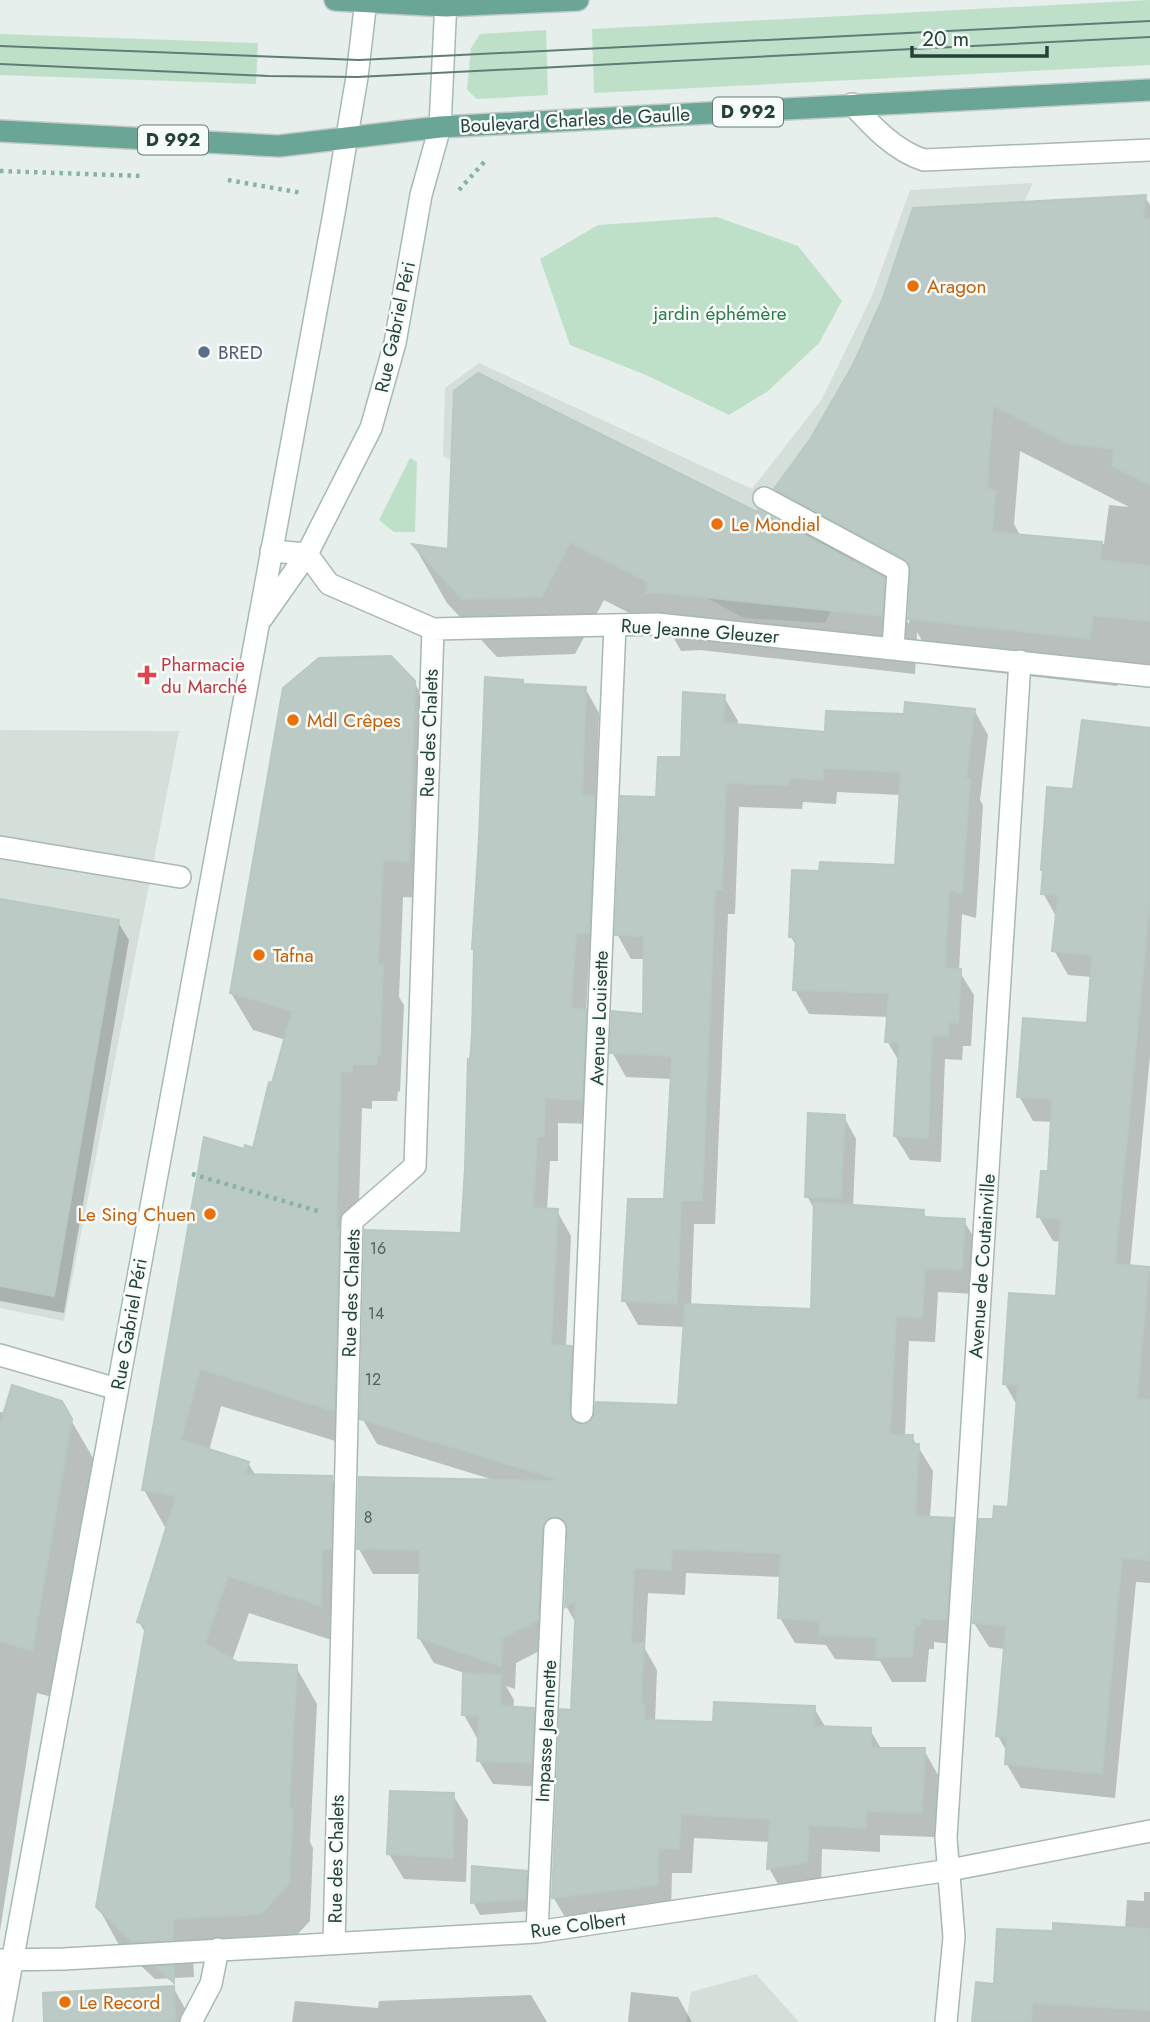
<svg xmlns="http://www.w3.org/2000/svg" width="1150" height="2022" font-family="Jost,sans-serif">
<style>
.built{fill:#d4dfda}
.green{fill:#bfe0c8}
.shadow{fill:#0003;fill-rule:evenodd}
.building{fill:#bbcac4;stroke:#b8c9c2;stroke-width:2}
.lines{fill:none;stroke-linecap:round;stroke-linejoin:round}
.lane-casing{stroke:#a8b8b2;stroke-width:24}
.street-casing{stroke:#a8b8b2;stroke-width:24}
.secondary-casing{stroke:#a4bbb3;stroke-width:24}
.primary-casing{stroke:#c2cac8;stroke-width:24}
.path{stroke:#86b3a5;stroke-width:4.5;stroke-dasharray:3.5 5;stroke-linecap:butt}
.lane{stroke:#fff;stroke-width:21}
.street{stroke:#fff;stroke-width:21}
.secondary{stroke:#fff;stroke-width:21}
.primary{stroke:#6aa596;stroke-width:21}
.tram{stroke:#5f7d75;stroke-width:2}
.food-dot{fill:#e8710a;stroke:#f7fbf9;stroke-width:2.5}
.service-dot{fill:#5c6f8a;stroke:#f7fbf9;stroke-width:2.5}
.health-dot{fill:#e0444e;stroke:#f7fbf9;stroke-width:2.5}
.labels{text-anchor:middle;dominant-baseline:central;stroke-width:5;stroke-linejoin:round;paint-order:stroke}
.number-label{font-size:16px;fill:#4a645c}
.shield{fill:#f7fbf9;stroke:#637a73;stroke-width:2}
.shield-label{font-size:18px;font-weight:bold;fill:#24423a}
.street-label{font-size:19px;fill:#24423a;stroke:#f7fbf9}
.food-label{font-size:19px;fill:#c56008;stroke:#f7fbf9;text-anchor:start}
.park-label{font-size:19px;fill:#2d7a4b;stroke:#f7fbf9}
.service-label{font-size:19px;fill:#4e5e75;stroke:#f7fbf9;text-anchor:start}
.health-label{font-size:19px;fill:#be3a42;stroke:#f7fbf9;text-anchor:start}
</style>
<rect width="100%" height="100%" fill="#e6efeb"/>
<path class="built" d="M1033,183L825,623L744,618L443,456L445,388L479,363L752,489L822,399L872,296L910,190Z
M0,730L179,731L64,1321L0,1308Z
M756,1974L799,2022H686L691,1992Z"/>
<path class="green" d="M1150,0V65L594,93L592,29Z
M546,30L548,95L477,99L467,90L471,48L480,34Z
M0,34L258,43L256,84L0,75Z
M717,217L798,246L842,301L819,343L768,391L729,415L646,375L570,345L540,259L598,225Z
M410,458L417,462L415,532H394L379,520Z"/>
<path class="shadow" d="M1145,197L1150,205V665L1120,662L1117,686L937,666L917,632L915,674L700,650L681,651L672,635L604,600L575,654L497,657L447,603L415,547L449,551L456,392L804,536L776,489ZM1020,451L1129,507L1109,505L1104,544L1021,537L1014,524ZM883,579L911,594L909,624Z
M522,681L525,686L585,688L599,713L596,801L608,822L602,958L589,957L586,1013L599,1036L595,1124L558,1123V1161H550L547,1210L557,1211L571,1236L566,1347H571L585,1372L583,1426L680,1407L685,1327L638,1325L624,1300L666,1201L673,1079L626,1077L612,1052L645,1016L646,959H631L617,934L658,798L724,697L738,721L737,726L827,733L906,716L974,710L988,735L980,800L983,805L976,918L962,914L959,971L974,995L971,1046H963L962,1060L945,1059L941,1162L910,1160L895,1136L900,1063L887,1041L889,1017L809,1014L795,990L797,947L791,937L821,873L897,867L901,795L837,792L836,804L803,802L802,809L739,807L735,914H728L715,1224H694L691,1306L813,1311L816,1212L807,1196L844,1117L856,1139L853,1206L923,1211L927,1219L964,1221L979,1246L975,1294L938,1292L935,1342L909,1341L905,1437H912L933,1471L930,1518L952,1519L966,1544L960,1645L934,1642V1649H929L926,1682H892L880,1661L835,1659L826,1645L795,1643L780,1618L782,1577L686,1573L685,1595L648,1593L645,1649L657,1670L655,1722L715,1724L814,1708L826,1728L870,1730L882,1750H924L938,1775L935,1837L880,1835V1852L822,1849L821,1887L783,1893L769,1868L770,1842L694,1838L692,1873H672L671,1910L568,1922L553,1897L573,1712L577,1625L566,1606L568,1541L564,1542L551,1645L516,1663L515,1689L506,1686L514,1700L513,1709L533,1710L547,1733L544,1787L493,1784L479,1761L480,1739L477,1738L464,1715L465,1673L434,1663L419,1638L421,1574H373L359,1549L497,1481L377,1444L362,1418L462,1235L471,1061L475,952L473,948Z
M414,682L436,720L430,898L403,897L399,997L404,1005L400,1092L398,1091L397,1101H372V1109L362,1108L357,1263L355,1447L221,1406L209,1451L248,1463L256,1476L331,1478L353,1516L341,1643L249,1613L232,1661L237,1664L296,1667L317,1704L310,1842L313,1848L310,1921L282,1951L193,1956L194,1977L155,1979L119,1945L98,1907L146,1634L139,1622L168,1528L165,1527L144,1490L245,1151L254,1150L286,1040L253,1030L231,993Z
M1150,730V1056L1130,1267L1148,1269L1150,1272V1583L1136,1582L1115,1798L1021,1788L1006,1763L1007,1752L998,1736L1005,1649L989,1647L974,1623L995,1521L1010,1509L1018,1407L1005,1384L1058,1298L1062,1242L1053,1241L1039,1217L1050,1173L1052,1122L1033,1121L1019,1096L1089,1024L1092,977L1068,975L1054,950L1057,918L1043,893L1045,873L1043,870L1075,791Z
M0,901L118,922L129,940L64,1313L0,1301Z
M61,1403L100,1470L60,1699L37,1693L0,1931V1412L5,1413Z
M453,1795L468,1820L466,1882L404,1879L389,1854Z
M526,1873L533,1885L532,1911L480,1915L473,1902Z
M1144,1892H1150V2022H975L996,1985L1054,1933L1125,1929L1127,1900L1144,1901Z
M173,1987L187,2012L188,2022H54Z
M631,1992L678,1997L692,2022H628Z
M531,1995L547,2022H292L295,2001L378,2008L379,2001Z"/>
<path class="building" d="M1146,195L1143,219L1150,220V485L1112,466L1114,449L1069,444L993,405L987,489L996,490L992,532L1102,542L1100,560L1150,566V621L1093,615L1090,639L908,619L911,571L910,564L905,559L774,489L811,438L854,363L883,298L913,208Z
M478,373L757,512L758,510L884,578L882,616L666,593H646L648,582L570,542L542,597L462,599L412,544L448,549L454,391Z
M391,656L415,681L409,862L383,860L378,965H383L380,1055H377V1064H352V1072L341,1071L336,1229H339L334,1411L200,1369L181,1440L249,1462L245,1474L332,1476L331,1549H322L321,1606L228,1576L205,1643L237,1662L297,1665L289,1809H293L289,1883L261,1914L173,1919V1940L132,1942L96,1907L146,1625L137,1622L176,1496L142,1490L204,1137L244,1149L245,1145L253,1148L269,1082L272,1083L292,1011L230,993L283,688L319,658Z
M485,677L523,680V684L586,687L582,795L595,796L589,934L576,933L571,1008L586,1009L582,1100L545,1098L544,1136H537L533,1208L558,1209L551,1345L572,1346L569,1411L571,1419L581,1425L589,1423L593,1418L596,1402L678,1405L685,1304L811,1309L814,1202L924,1210L923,1217L965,1219L962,1270L925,1268L922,1318L896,1316L890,1435H913L912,1444H919L915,1516L953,1518L947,1620L920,1618V1625L915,1624L912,1657H876L877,1637L819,1635L820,1621L778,1618L781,1553L672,1549L671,1570L634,1568L631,1643H644L641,1704H645L644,1720L713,1722L714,1702L815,1706L814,1726L871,1728V1748H925L922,1813L867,1811L866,1828L809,1825L807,1862L767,1869L770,1819L681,1814L679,1849L659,1848L657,1885L552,1898L560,1709L571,1710L576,1601L565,1607L568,1530L566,1522L555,1516L548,1518L544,1523L538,1620L502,1638L501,1666L418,1638L420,1550L357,1549L359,1477L555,1481L556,1479L360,1419L365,1230L461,1233L465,1168L468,1059L470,1060L472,1036L474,949H472L479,838Z
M683,692L725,695L723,723L825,732L826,711L904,714L905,702L975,709L966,779H970L962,894L949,890L945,968L961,969L958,1023L949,1022L948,1036L932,1035L928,1138L894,1136L899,1042H885L889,993L793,990L796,938L789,937L792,870L819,871L820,862L895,865L901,772L823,768V780L789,778V785L726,783L722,889L715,890L702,1200H681L677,1304L622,1301L628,1199H664L672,1056L610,1053L612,1011L643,1014L644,936L615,935L621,796L656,797L658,757H681Z
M1082,720L1150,728V899L1115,1264L1149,1267L1137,1399L1150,1400V1560L1122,1558L1102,1774L1005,1764L1007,1737L996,1736L1006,1626L973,1623L979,1519H993L994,1506L1008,1507L1018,1385L1003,1384L1009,1293L1056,1296L1061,1219L1037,1217L1041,1171H1048L1052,1099L1017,1097L1023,1018L1087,1023L1092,955L1052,951L1058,895L1041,894L1043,870H1041L1047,787L1073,789Z
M0,899L119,920L54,1296L0,1286Z
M808,1113L845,1115L841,1198L805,1197Z
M12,1385L62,1401L72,1419L32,1651L0,1641V1425Z
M463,1673L501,1675L500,1706L534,1708L531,1763L477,1761L479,1716L462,1715Z
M390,1791L454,1793L453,1858L387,1854Z
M472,1866L527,1871L525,1899L471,1903Z
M1053,1923L1150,1929V2010L1032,2003L1031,2022H972L976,1982L994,1984L997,1929L1053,1931Z
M174,1966V1983L157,1967Z
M174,1986L175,2022H44L43,1993Z"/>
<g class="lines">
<g class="lane-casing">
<path id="lane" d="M852,104C872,126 895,151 924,160L1150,150"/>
</g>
<g class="street-casing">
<path id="street" d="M764,498L898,570L893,648
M271,551L307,554L329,584L433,629L657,624L1150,676
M0,847L180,877
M0,1355L117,1389
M582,1412L615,625
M537,1932L555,1529
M334,1943L352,1221L415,1166L433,629
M0,1960L64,1959L537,1932L950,1870L1150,1831
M191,2022L211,1984L218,1949
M946,2022L954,1937L946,1838L1020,661"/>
</g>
<g class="secondary-casing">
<path id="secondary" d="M262,618L307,554L371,428L395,343L421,195L440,127L446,0
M1,2022L334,213L357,77L366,0"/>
</g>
<g class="primary-casing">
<path id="primary" d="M335,0L446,6L578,0
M0,131L279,146L440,127L1150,90"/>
</g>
<path class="path" d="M0,171L143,176
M228,180L302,193
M459,190L486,160
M192,1174L321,1212"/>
<use href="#lane" class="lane"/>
<use href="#street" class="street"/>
<use href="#secondary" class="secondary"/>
<use href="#primary" class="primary"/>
<path class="tram" d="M0,46L359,60L1150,21
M0,64L268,76L357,77L1150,37"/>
</g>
<g class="food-dot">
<circle cx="913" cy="286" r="7"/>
<circle cx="717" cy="524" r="7"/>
<circle cx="293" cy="720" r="7"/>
<circle cx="259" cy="955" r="7"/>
<circle cx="210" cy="1214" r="7"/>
<circle cx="65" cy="2002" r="7"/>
</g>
<circle class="service-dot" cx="204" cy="352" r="7"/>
<path class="health-dot" d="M143.5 664.5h7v7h7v7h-7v7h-7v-7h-7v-7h7z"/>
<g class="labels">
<g class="number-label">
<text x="378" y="1248">16</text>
<text x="376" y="1313">14</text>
<text x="373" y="1379">12</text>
<text x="368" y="1517">8</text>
</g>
<g class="shield">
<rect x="713" y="97.5" width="70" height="29" rx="5"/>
<rect x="138" y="125.5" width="70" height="29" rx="5"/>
</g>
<g class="shield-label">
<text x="748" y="112">D 992</text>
<text x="173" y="140">D 992</text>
</g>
<g class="street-label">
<text transform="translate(575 120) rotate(-3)">Boulevard Charles de Gaulle</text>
<text transform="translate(395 327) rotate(-78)">Rue Gabriel Péri</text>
<text transform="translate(700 631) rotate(4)">Rue Jeanne Gleuzer</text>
<text transform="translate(429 733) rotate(-88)">Rue des Chalets</text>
<text transform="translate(599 1018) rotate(-88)">Avenue Louisette</text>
<text transform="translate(982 1266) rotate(-86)">Avenue de Coutainville</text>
<text transform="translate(351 1293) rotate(-88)">Rue des Chalets</text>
<text transform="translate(129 1324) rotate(-80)">Rue Gabriel Péri</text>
<text transform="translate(546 1731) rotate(-87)">Impasse Jeannette</text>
<text transform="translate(336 1859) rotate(-89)">Rue des Chalets</text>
<text transform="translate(578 1925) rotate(-8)">Rue Colbert</text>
</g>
<g class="food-label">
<text x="927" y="286">Aragon</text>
<text x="731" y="524">Le Mondial</text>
<text x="307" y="720">Mdl Crêpes</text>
<text x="273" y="955">Tafna</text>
<text x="196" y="1214" text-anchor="end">Le Sing Chuen</text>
<text x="79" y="2002">Le Record</text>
</g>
<g class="park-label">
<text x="720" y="313">jardin éphémère</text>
</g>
<g class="service-label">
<text x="218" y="352">BRED</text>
</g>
<g class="health-label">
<text x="161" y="664">Pharmacie<tspan x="161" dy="22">du Marché</tspan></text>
</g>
</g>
<path d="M912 46v10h135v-10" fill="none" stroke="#24423a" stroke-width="3.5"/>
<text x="922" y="46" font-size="21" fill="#24423a" stroke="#f7fbf9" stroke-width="5" paint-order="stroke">20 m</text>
</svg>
